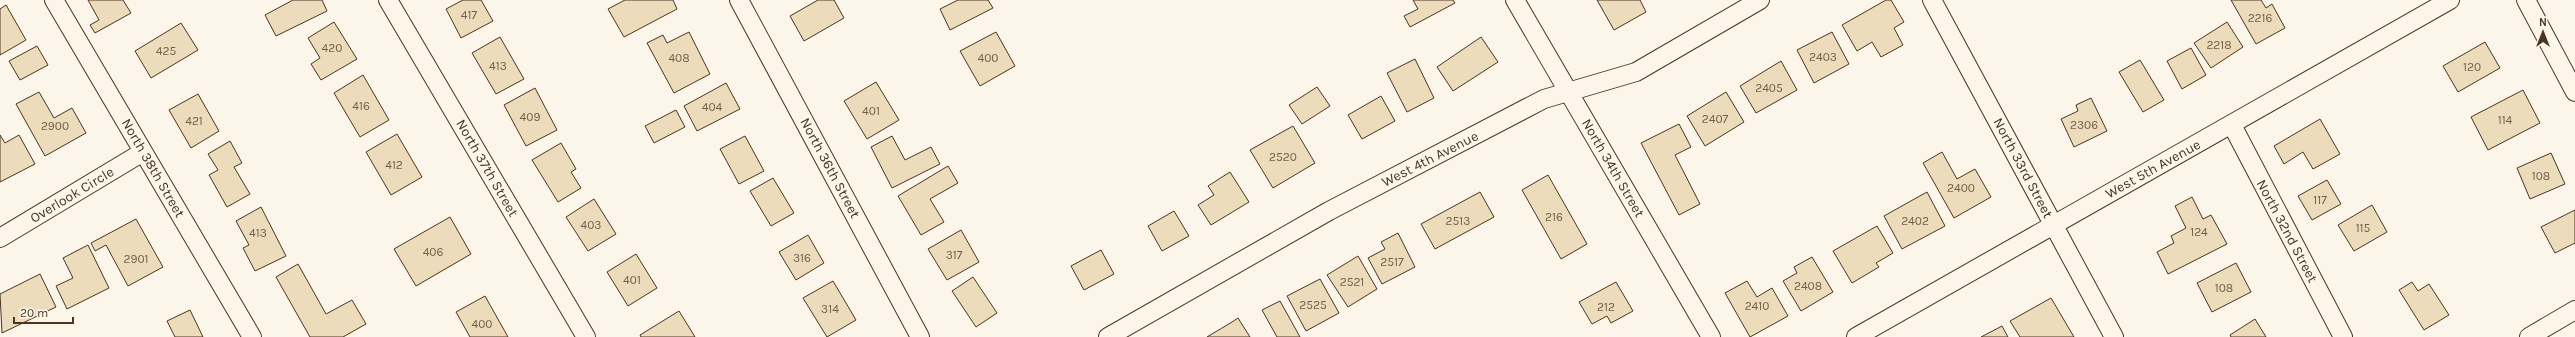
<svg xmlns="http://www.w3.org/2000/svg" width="2575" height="337" font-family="Karla,sans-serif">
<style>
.building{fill:#ecdcbc;stroke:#4a3520}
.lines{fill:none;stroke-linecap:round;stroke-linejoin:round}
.minor-casing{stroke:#4a3520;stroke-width:20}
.minor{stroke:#fbf6e9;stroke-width:18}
.labels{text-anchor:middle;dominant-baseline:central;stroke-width:3;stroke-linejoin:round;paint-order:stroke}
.number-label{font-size:12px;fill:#725f47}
.street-label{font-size:14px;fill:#4a3520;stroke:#fbf6e9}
</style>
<rect width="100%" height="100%" fill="#fbf6e9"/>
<path class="building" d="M88,0H123L131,13L95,33L90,25L99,20Z
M322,0L327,11L276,36L265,15L293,0Z
M463,0H481L493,21L461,38L446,9Z
M625,0H673L677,9L624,37L608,9Z
M818,0H834L844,18L804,41L790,16Z
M958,0H988L993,8L950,30L940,9Z
M1413,0H1453L1455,3L1410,27L1404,16L1418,9Z
M1597,0H1640L1646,12L1614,30Z
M1886,0H1891L1904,22L1894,28L1903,45L1881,57L1872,42L1857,51L1842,25Z
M2231,0H2261L2266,8L2272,4L2285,28L2256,44Z
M6,5L26,40L0,55V9Z
M334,22L357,59L321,80L311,64L320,58L308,38Z
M2227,22L2243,47L2211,68L2194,43Z
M181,23L198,50L151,78L135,51Z
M689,32L710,74L674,93L647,43L663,35L667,43Z
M996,32L1015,66L980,86L960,51Z
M1832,32L1849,64L1814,83L1797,50Z
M500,37L524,79L496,94L472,53Z
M1481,37L1498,62L1453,91L1437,67Z
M2485,42L2500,68L2458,92L2443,66Z
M37,46L48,65L20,80L9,61Z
M2191,48L2206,75L2182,89L2167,61Z
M1415,59L1434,98L1407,112L1387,73Z
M2140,60L2164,100L2143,112L2119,72Z
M1781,61L1797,90L1756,113L1740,86Z
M363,75L389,120L360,137L334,93Z
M876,82L899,120L867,139L844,101Z
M726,83L740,109L697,131L684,106Z
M1317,87L1330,106L1302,124L1289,105Z
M535,88L557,130L526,146L504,105Z
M2523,90L2540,123L2488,150L2471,117Z
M39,92L54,118L72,108L86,133L45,156L16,104Z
M1726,92L1744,122L1705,146L1687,116Z
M198,94L219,131L191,148L169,110Z
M1381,96L1395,121L1362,139L1348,115Z
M2091,98L2107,131L2074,147L2061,119L2078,111L2076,105Z
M676,110L685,127L654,143L645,126Z
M2320,119L2340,154L2313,169L2303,152L2284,164L2274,146Z
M1679,124L1691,147L1675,155L1700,204L1679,215L1641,143Z
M1293,126L1315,163L1273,188L1250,150Z
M397,134L422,177L391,195L366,152Z
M0,135L5,143L19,135L35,164L0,182Z
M745,136L764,171L739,184L720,149Z
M892,136L905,160L931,147L940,164L892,188L871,147Z
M230,141L242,163L234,167L250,194L227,207L209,175L218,170L208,154Z
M561,143L576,169L571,172L581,188L558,202L532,160Z
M1942,152L1957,179L1975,169L1991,197L1954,218L1923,163Z
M2551,153L2565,184L2530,199L2517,168Z
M948,166L958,183L930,199L944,222L921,235L898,196Z
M1230,172L1249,202L1211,225L1198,205L1214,195L1208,186Z
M1548,175L1587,244L1561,259L1522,190Z
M773,178L794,213L771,226L750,191Z
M2327,180L2341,204L2312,220L2298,196Z
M1480,192L1494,217L1435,249L1421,224Z
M1927,192L1945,226L1902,249L1884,216Z
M2192,197L2203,219L2211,215L2227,244L2168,274L2157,252L2174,243L2171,236L2186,228L2175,206Z
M594,199L616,234L588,251L566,217Z
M2372,205L2387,232L2354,251L2338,225Z
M261,207L286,256L255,271L243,248L249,245L236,221Z
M2575,210V243L2555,253L2541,227Z
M1174,211L1189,236L1162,251L1148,226Z
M450,217L471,254L416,286L394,249Z
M136,219L163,267L128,286L106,245L95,251L91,243Z
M1877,226L1893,253L1876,263L1879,267L1852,283L1833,251Z
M961,230L979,262L947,280L928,249Z
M1398,233L1415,267L1382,284L1368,258L1385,249L1381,242Z
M808,235L824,263L796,280L779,252Z
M88,245L109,288L67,309L56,286L73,278L63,258Z
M1101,250L1114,274L1084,290L1071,266Z
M636,254L657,288L628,306L607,272Z
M1358,256L1377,289L1348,307L1327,275Z
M1812,257L1833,292L1801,311L1783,281L1797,273L1794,267Z
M2236,263L2251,292L2212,312L2197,283Z
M298,264L326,314L352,300L366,324L343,337H310L276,277Z
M40,274L56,307L2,333L0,294Z
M973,277L997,313L976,327L952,291Z
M1320,279L1339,313L1306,331L1287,296Z
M833,281L856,320L827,337L803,298Z
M1747,281L1757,297L1772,288L1788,316L1750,337L1725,293Z
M1616,282L1633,311L1611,323L1607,316L1592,324L1579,302Z
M2412,282L2418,291L2429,284L2449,315L2424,330L2399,290Z
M485,296L508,337H470L456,312Z
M2051,298L2074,337H2020L2010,321Z
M1280,301L1300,337H1277L1262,310Z
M190,310L203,337H175L167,321Z
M679,311L695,337H641L640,335Z
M1238,318L1250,337H1207L1232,322Z
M2255,319L2266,337H2231L2230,335Z
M2002,326L2008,337H1981Z"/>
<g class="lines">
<g class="minor-casing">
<path id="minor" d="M54,0L252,337
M388,0L586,337
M739,0L920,337
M1515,0L1711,337
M1932,0L2114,337
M2526,0L2575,92
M2232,125L2343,337
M0,238L143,152
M1108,337L1329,211L1544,99L1636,72L1760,0
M1856,337L2450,0
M2529,337L2575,310"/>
</g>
<use href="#minor" class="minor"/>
</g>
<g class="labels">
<g class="number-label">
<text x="469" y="15">417</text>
<text x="2260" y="18">2216</text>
<text x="2219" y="45">2218</text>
<text x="332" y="48">420</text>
<text x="166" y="51">425</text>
<text x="1823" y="57">2403</text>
<text x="679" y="58">408</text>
<text x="988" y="58">400</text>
<text x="498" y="66">413</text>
<text x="2472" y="67">120</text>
<text x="1769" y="88">2405</text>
<text x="361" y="106">416</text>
<text x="712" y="107">404</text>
<text x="871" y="111">401</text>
<text x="530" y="117">409</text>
<text x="1715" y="119">2407</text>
<text x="2505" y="120">114</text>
<text x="194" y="121">421</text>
<text x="2084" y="125">2306</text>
<text x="55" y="126">2900</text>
<text x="1283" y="157">2520</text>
<text x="394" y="165">412</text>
<text x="2541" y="176">108</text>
<text x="1961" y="188">2400</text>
<text x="2320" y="200">117</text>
<text x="1554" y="217">216</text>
<text x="1458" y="221">2513</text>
<text x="1915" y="221">2402</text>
<text x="591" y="225">403</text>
<text x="2363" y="228">115</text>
<text x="2199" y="232">124</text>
<text x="258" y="233">413</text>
<text x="433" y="252">406</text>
<text x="954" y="255">317</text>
<text x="802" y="258">316</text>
<text x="136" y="259">2901</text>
<text x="1392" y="262">2517</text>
<text x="632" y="280">401</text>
<text x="1352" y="282">2521</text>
<text x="1808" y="286">2408</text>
<text x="2224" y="288">108</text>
<text x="1313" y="305">2525</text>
<text x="1757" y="306">2410</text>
<text x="1606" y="307">212</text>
<text x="830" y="309">314</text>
<text x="482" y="324">400</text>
</g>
<g class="street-label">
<text transform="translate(1430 159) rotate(-27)">West 4th Avenue</text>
<text transform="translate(153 168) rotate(60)">North 38th Street</text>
<text transform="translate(487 168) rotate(60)">North 37th Street</text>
<text transform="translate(830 168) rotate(62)">North 36th Street</text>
<text transform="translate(1613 168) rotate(60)">North 34th Street</text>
<text transform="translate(2023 168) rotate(62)">North 33rd Street</text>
<text transform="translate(2153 169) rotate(-29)">West 5th Avenue</text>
<text transform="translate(72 195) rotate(-31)">Overlook Circle</text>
<text transform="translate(2287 231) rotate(62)">North 32nd Street</text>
</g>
</g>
<g transform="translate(2543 32)" stroke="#fbf6e9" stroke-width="3" paint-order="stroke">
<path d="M0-3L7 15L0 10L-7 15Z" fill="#4a3520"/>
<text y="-6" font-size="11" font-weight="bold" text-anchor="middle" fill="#4a3520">N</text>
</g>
<path d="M14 317v6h59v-6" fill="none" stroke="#4a3520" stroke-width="2"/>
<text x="20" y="317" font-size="12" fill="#4a3520" stroke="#fbf6e9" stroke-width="3" paint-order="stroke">20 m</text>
</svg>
